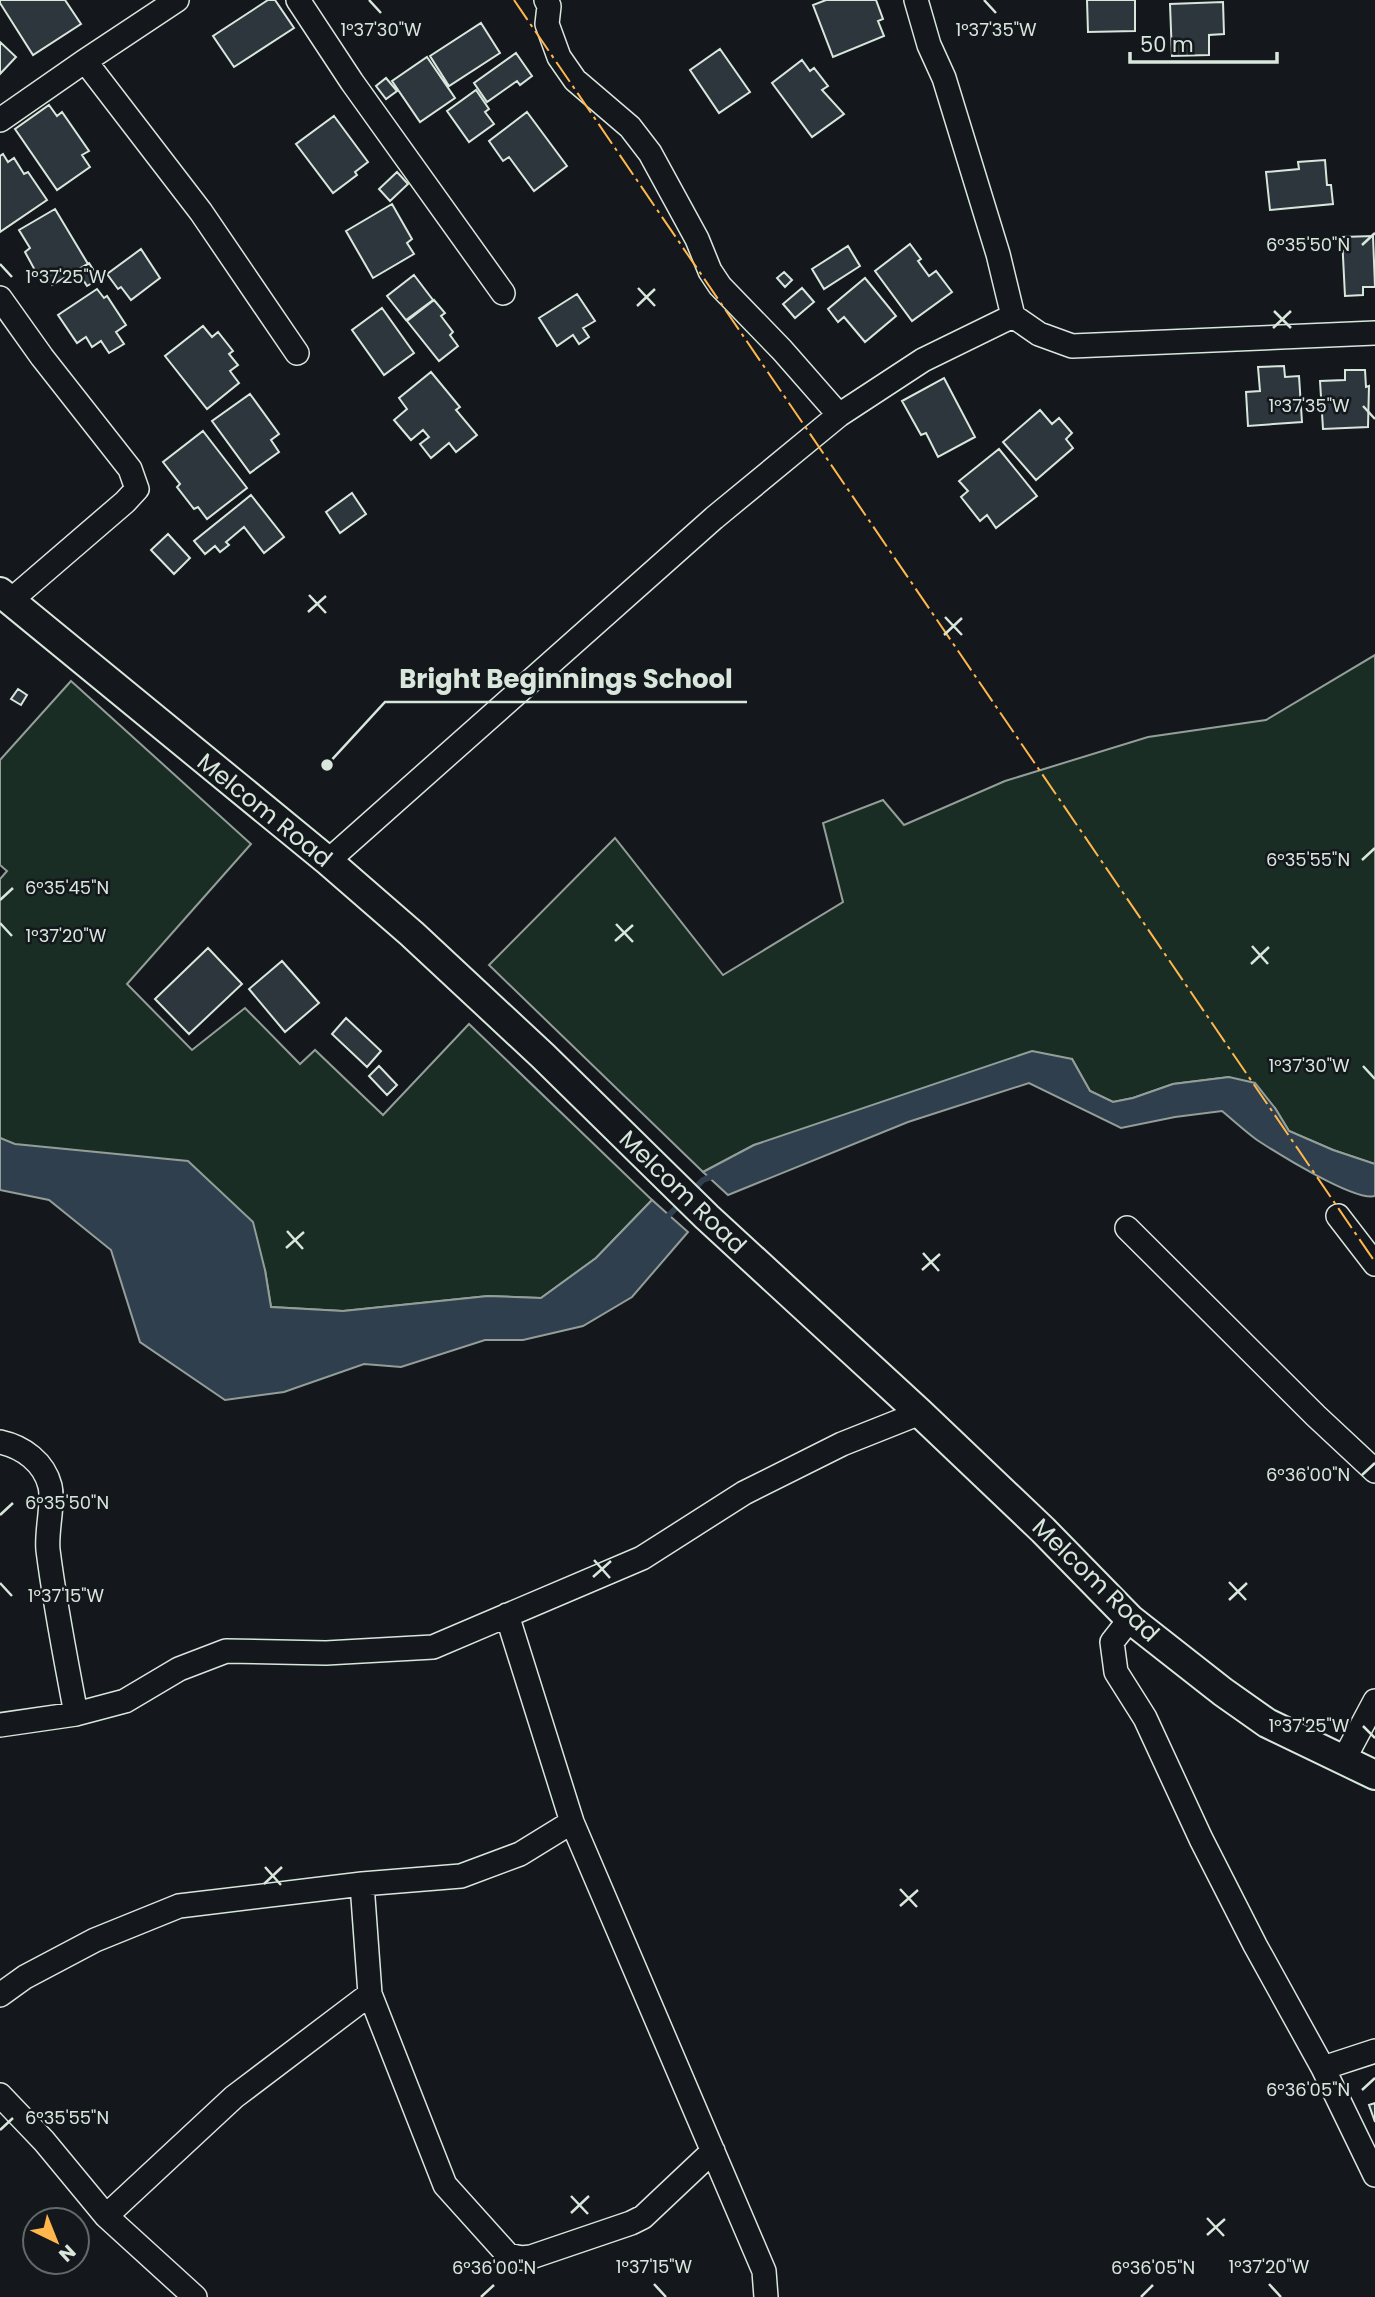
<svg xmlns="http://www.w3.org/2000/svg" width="1375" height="2297" font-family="Poppins,sans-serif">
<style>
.green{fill:#1a2d24;stroke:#939e99;stroke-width:2}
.water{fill:#2f3f4d;stroke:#939e99;stroke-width:2}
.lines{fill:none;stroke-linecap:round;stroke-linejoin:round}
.stream{stroke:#2f3f4d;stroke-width:6}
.building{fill:#2c363c;stroke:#d8e6dc;stroke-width:2}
.minor-casing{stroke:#d8e6dc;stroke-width:26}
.major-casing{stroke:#d8e6dc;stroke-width:32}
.minor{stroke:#14181c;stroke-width:23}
.major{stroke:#14181c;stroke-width:28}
.power{stroke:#ffb74d;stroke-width:2;stroke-dasharray:24 5 3.5 5;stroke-linecap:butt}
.ticks{fill:none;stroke:#d8e6dc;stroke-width:2.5}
.labels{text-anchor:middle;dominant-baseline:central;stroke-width:5;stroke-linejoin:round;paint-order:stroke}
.street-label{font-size:24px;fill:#d8e6dc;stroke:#14181c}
.ticks-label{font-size:18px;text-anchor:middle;fill:#d8e6dc;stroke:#14181c;stroke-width:5;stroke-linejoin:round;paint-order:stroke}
.leader{fill:none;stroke:#d8e6dc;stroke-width:2.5}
.callout-dot{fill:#d8e6dc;stroke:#14181c;stroke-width:2.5}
.callout-label{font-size:26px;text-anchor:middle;font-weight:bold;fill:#d8e6dc;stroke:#14181c;stroke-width:5;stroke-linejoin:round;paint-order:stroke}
</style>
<rect width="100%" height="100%" fill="#14181c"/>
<path class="green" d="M1375,655V1164L1333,1150L1289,1131L1275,1108L1229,1077L1173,1084L1133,1098L1113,1102L1090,1091L1072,1059L754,1145L703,1172L489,965L615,838L723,975L843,902L823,823L883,800L904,825L1005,781L1148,737L1266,720Z
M71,681L251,844L127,984L192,1050L245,1008L300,1064L315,1050L383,1115L469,1024L652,1200L596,1258L541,1298L488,1296L343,1311L271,1307L265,1270L0,1138V879L7,871L0,865V760Z"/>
<path class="water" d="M1032,1051L1072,1059L1090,1091L1113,1102L1133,1098L1173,1084L1229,1077L1255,1083L1275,1108L1289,1131L1333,1150L1375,1164V1196C1355,1202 1277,1153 1257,1140C1245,1131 1234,1121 1222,1111L1175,1117L1121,1128L1029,1083L908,1122L728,1195L703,1172L754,1145Z
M0,1138L15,1144L188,1161L253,1222L265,1270L271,1307L343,1311L488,1296L541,1298L596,1258L652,1200L688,1232L632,1297L583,1326L523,1340H485L401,1367L364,1364L284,1392L225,1400L140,1342L111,1250L49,1200L0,1190Z"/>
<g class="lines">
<path class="stream" d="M691,1192L703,1180L716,1175
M664,1220L681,1203"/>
</g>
<path class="building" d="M0,0H65L81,24L33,55L0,3Z
M268,0H275L294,28L234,67L213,36Z
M826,0H876L883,19L878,21L884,36L833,57L813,5Z
M1087,0H1135V31L1088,32Z
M1223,2L1224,34L1209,35V55L1172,56L1170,4Z
M481,23L500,53L449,86L430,56Z
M0,42L16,57L0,74Z
M720,49L750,92L719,113L690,70Z
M516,53L532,76L520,85L517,81L487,102L474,83Z
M427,57L455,98L420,122L392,81Z
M802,60L810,71L814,68L828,86L822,90L844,114L812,137L772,83Z
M386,78L397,91L386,99L376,86Z
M476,90L489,109L485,112L494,124L469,142L447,111Z
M49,105L57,116L62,112L89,151L82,155L90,167L57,190L15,129Z
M527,112L567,166L534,191L509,157L503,161L489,141Z
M334,116L368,162L355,172L357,175L333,193L296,144Z
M3,154L8,162L14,158L24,174L28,172L47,200L0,232V156Z
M1325,160L1327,185H1331L1333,204L1270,210L1266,172L1299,169L1298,162Z
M397,172L408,184L390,201L379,189Z
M392,204L412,239L407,243L414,254L373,278L346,231Z
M55,209L88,264L52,285L43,271L37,274L25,252L30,248L19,230Z
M1373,236L1375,287H1363V295L1345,296L1342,237Z
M910,244L921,259L918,261L929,276L936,271L952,292L912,321L875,271Z
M848,246L860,266L824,289L812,269Z
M141,249L160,278L131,300L121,287L118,289L107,274Z
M89,263L99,279L87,286L77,270Z
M784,272L792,280L785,287L777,278Z
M414,275L433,300L406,320L387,296Z
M865,278L896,316L865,342L844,317L838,322L828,309Z
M802,288L814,302L795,318L783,304Z
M97,289L104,298L107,296L126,325L116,332L124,344L109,353L101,341L92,347L86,337L77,343L58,315Z
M577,294L595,321L583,328L589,337L579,344L573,335L557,346L539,318Z
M434,300L445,313L441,316L453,332L450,335L458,346L439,361L407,321Z
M382,308L414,353L384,375L352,330Z
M203,326L212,337L218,332L233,351L229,354L238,365L230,371L239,383L207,409L165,356Z
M1284,366L1285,377L1299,376L1302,422L1248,426L1246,392L1260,391L1258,367Z
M1345,370H1365L1366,387L1369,386L1368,427L1323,429L1320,381L1345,380Z
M431,372L460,407L456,410L477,435L456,452L449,443L431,458L420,444L429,437L423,430L411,440L394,420L407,409L399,398Z
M944,378L975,437L938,457L926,433L921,435L902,401Z
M250,394L279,434L271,440L279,452L250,473L212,421Z
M1040,410L1052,424L1059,418L1072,433L1066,439L1073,448L1036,480L1003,442Z
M203,431L247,488L207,519L198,507L194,509L177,487L180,484L163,462Z
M999,449L1037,496L996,528L987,515L980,521L961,497L968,491L959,481Z
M352,493L366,514L340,533L326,512Z
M251,495L284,537L264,553L244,527L226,542L229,545L220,552L215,546L205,554L194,541Z
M168,534L190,558L174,574L151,550Z
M18,689L27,695L21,705L11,699Z
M208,948L242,984L189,1034L155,999Z
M282,961L319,1003L285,1032L249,989Z
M346,1018L381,1051L367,1067L332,1034Z
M379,1066L397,1085L387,1095L369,1076Z
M1375,2103V2122L1369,2105Z"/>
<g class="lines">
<g class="minor-casing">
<path id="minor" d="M298,0L352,82L503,293
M546,0L549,6L547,24L559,57L575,80L630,127L650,153L697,239L710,271L720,286L782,350L839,415
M85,61L201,212L297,353
M0,120L85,61L177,0
M0,298L42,357L130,469L137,489L125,502L10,601
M1013,316L1039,334L1072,346L1375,333
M328,861L714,518L839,415L923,360L1013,316L998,254L944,78L929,45L916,0
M1338,1216L1375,1264
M1127,1228L1316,1416L1375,1471
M0,1442C23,1447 44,1462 50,1486C54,1503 46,1531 48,1550C55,1606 66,1660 76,1714
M507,1615L572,1822L764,2271L766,2297
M1130,1619L1112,1642L1116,1672L1145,1718L1201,1839L1255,1945L1323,2068L1375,2175
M0,1725L76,1714L125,1701L179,1669L226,1651L326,1653L433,1647L642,1558L744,1493L842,1444L920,1413
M1343,1761L1375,1701
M362,1884L370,1994L445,2185L508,2255L521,2258L531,2257L631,2223L643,2217L713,2151
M0,1995L25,1977L95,1940L179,1906L362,1884L461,1876L520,1854L572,1822
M1323,2068L1375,2051
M0,2095L44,2141L106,2216L195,2297
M106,2216L234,2097L370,1994"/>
</g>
<g class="major-casing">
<path id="major" d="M0,592L328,861L412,934L543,1056L707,1217L920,1413L1043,1530L1130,1619L1223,1692L1267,1723L1375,1775"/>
</g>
<use href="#minor" class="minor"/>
<use href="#major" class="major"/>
<path class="power" d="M514,0L1375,1262"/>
</g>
<path class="ticks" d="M369,0L381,13M984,0L996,13M1362,245L1375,233M0,264L12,277M638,288L655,306M637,306L655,289M1274,311L1291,328M1273,328L1291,311M1363,406L1375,419M309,595L326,613M308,612L326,596M945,617L962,635M944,635L962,618M1362,860L1375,848M0,900L13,888M0,923L12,936M616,924L633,942M615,941L633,925M1252,946L1268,964M1251,964L1269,947M1363,1066L1375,1079M287,1231L303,1249M286,1248L304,1232M923,1253L939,1271M922,1270L940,1254M1362,1475L1375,1463M0,1515L13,1503M594,1560L610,1578M593,1577L611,1561M1229,1582L1246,1600M0,1583L12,1596M1229,1600L1247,1583M1363,1726L1375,1738M265,1867L281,1885M264,1884L282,1867M900,1889L917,1907M900,1906L918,1890M1362,2090L1375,2078M0,2130L13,2118M571,2196L588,2214M571,2213L589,2196M1207,2218L1224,2236M1207,2235L1225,2219M654,2284L666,2297M1269,2284L1281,2297M481,2297L494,2285M1141,2297L1153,2285"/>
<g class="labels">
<g class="street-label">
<text transform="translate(265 810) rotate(39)">Melcom Road</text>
<text transform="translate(683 1192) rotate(44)">Melcom Road</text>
<text transform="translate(1096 1580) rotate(44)">Melcom Road</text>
</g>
</g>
<g class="ticks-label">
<text x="996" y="36">1°37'35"W</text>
<text x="381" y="36">1°37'30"W</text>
<text x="1308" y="251">6°35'50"N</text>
<text x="66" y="283">1°37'25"W</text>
<text x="1309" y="412">1°37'35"W</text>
<text x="1308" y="866">6°35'55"N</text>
<text x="67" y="894">6°35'45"N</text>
<text x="66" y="942">1°37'20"W</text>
<text x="1309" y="1072">1°37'30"W</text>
<text x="1308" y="1481">6°36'00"N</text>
<text x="67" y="1509">6°35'50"N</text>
<text x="66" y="1602">1°37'15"W</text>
<text x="1309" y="1732">1°37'25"W</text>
<text x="1308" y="2096">6°36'05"N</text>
<text x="67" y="2124">6°35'55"N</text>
<text x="654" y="2273">1°37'15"W</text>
<text x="1269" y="2273">1°37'20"W</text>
<text x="494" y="2274">6°36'00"N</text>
<text x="1153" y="2274">6°36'05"N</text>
</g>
<path class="leader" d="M327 765L385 702H747"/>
<circle class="callout-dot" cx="327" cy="765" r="7"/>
<g class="callout-label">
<text x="566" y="688">Bright Beginnings School</text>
</g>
<g transform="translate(56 2241) rotate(137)"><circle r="33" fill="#14181c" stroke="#626a69" stroke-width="2"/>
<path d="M0-5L12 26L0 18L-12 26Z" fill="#ffb74d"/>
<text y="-10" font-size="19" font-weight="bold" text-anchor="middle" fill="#d8e6dc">N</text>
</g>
<path d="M1130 52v10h147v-10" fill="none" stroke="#d8e6dc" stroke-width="3.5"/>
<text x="1140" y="52" font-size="21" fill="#d8e6dc" stroke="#14181c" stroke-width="5" paint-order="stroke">50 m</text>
</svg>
